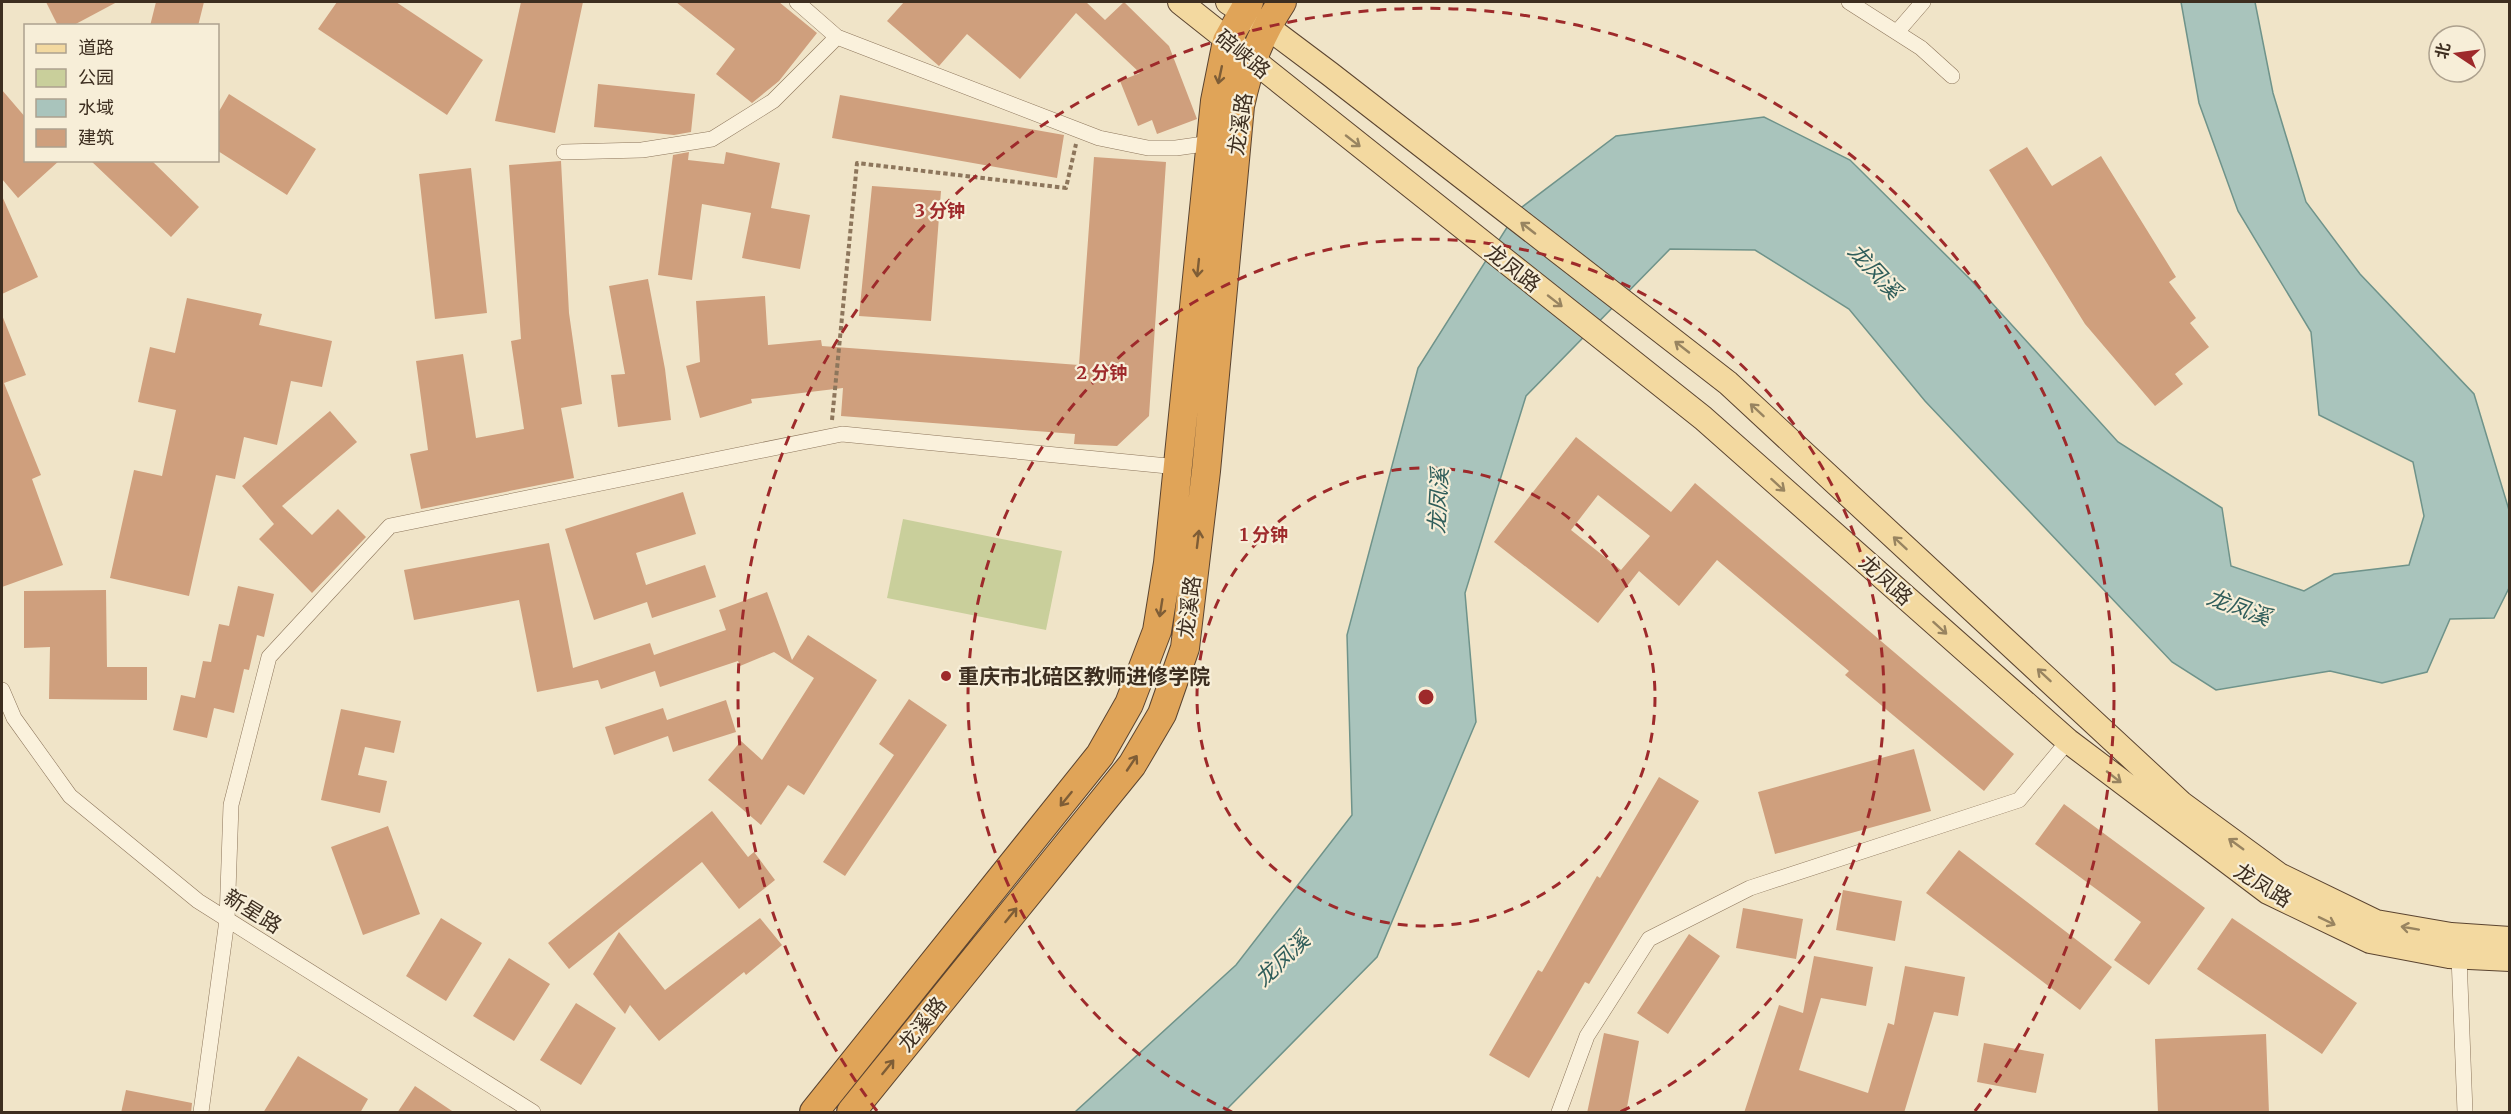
<svg xmlns="http://www.w3.org/2000/svg" width="2511" height="1114" font-family="Merriweather,'Noto Sans SC',serif">
<style>
.green{fill:#c9cf9b}
.water{fill:#a9c4bc;stroke:#6f938a;stroke-width:1.5}
.building{fill:#cf9f7d;fill-rule:evenodd}
.lines{fill:none;stroke-linecap:round;stroke-linejoin:round}
.street-casing{stroke:#8d765c;stroke-width:16}
.primary-casing{stroke:#5b4430;stroke-width:26}
.highway-casing{stroke:#5b4430;stroke-width:30}
.path{stroke:#8d765c;stroke-width:4;stroke-dasharray:4.5 3;stroke-linecap:butt}
.street{stroke:#faf1dc;stroke-width:15}
.primary{stroke:#f3d9a0;stroke-width:24}
.highway{stroke:#e0a458;stroke-width:28}
.oneway{stroke:#7e5d36}
.oneway2{stroke:#988460}
.ring{fill:none;stroke:#9e2a2b;stroke-width:3;stroke-dasharray:10 8}
.poi-dot{fill:#9e2a2b;stroke:#f7eed8;stroke-width:2}
.labels{text-anchor:middle;dominant-baseline:central;stroke-width:4.5;stroke-linejoin:round;paint-order:stroke}
.street-label{font-size:21px;fill:#3d2e20;stroke:#f7eed8}
.poi-label{font-size:21px;font-weight:bold;fill:#3d2e20;stroke:#f7eed8;text-anchor:start}
.water-label{font-size:22px;font-style:italic;fill:#2f5d5a;stroke:#f7eed8}
.centre{fill:#9e2a2b;stroke:#f7eed8;stroke-width:3}
.ring-label{font-size:18px;text-anchor:middle;font-weight:bold;fill:#9e2a2b;stroke:#f7eed8;stroke-width:4.5;stroke-linejoin:round;paint-order:stroke}
</style>
<rect width="100%" height="100%" fill="#f0e4c8"/>
<path class="green" d="M903,519L1062,551L1046,630L887,598Z"/>
<path class="water" d="M2181,2H2255L2273,93L2306,202L2360,274L2474,394L2509,510V588L2494,618L2450,619L2427,672L2382,683L2330,671L2216,690L2172,662L1925,401L1849,309L1755,250L1670,249L1526,396L1465,593L1476,722L1377,957L1224,1112H1075L1236,965L1352,815L1347,635L1418,368L1518,210L1616,136L1764,117L1850,160L1971,280L2118,442L2222,508L2231,566L2304,591L2334,574L2409,565L2424,516L2413,462L2319,415L2311,332L2238,211L2199,103Z"/>
<path class="building" d="M46,2H117L72,26H58Z
M156,2H204L198,26H150Z
M337,2H396L483,60L447,115L318,29Z
M521,2H583L555,133L495,121Z
M676,2H779L817,33L779,81L752,103L716,74L735,49Z
M904,2H1086L1105,20L1124,2L1169,46L1197,119L1157,134L1152,120L1138,126L1120,81L1140,73L1076,13L1020,79L967,34L939,66L887,21Z
M598,84L695,94L691,132L674,135L594,127Z
M2,90L26,118V160H60L18,198L2,179Z
M229,94L316,149L287,195L218,151V113Z
M840,95L1064,135L1057,178L832,138Z
M2027,147L2052,186L2101,156L2176,277L2169,282L2196,318L2190,323L2209,347L2175,374L2183,384L2155,406L2085,324L1989,170Z
M689,152L688,160L724,164L726,152L780,163L771,208L810,215L800,269L742,258L751,213L702,204L692,280L658,275L673,155Z
M1094,157L1166,162L1149,416L1117,446L1074,444L1075,434L841,416L843,388L751,399L752,403L700,418L686,366L700,362L696,301L765,296L768,345L821,340L822,346L1079,365Z
M90,160H151L199,207L171,237Z
M561,161L569,313L582,404L561,408L574,478L421,509L410,454L428,450L416,361L463,354L476,438L524,429L511,341L521,339L509,165Z
M471,168L487,313L435,319L419,174Z
M872,186L941,191L931,321L859,316Z
M2,196L38,277L2,294Z
M648,279L665,369L671,420L618,427L611,375L625,374L609,286Z
M187,298L262,314L259,325L332,341L322,387L291,381L277,445L244,437L235,479L216,475L189,596L110,578L134,470L162,476L176,410L138,402L150,347L175,353Z
M2,315L26,375L4,383L41,475L32,479L63,565L2,587Z
M330,411L357,442L282,506L312,535L338,509L366,537L312,593L259,539L274,524L242,486Z
M1576,437L1671,512L1695,483L2014,754L1984,791L1845,675L1849,671L1717,560L1679,606L1639,571L1598,623L1494,542ZM1598,495L1650,536L1621,570L1571,530Z
M683,492L696,534L636,553L646,585L705,565L716,597L652,618L647,602L594,620L565,529Z
M549,543L573,668L650,643L654,655L726,630L719,610L767,592L792,660L808,635L877,680L804,795L788,785L761,825L708,780L741,741L762,760L814,678L774,652L740,666L738,661L660,687L655,671L601,689L598,680L537,692L519,600L414,620L404,570Z
M238,586L274,594L264,637L257,635L249,670L244,669L234,713L214,708L207,738L173,730L181,695L195,698L203,661L211,662L219,624L229,626Z
M106,590L107,667H147V700L49,699L50,647L24,648V591Z
M909,699L947,725L845,876L823,862L894,755L879,744Z
M726,700L736,732L673,752L668,736L614,755L605,727L663,708L667,720Z
M341,709L401,721L394,753L365,747L358,775L387,781L380,813L321,800Z
M1914,749L1931,811L1775,854L1758,792Z
M1659,777L1699,801L1589,984L1585,982L1529,1078L1489,1055L1538,970L1542,972L1597,876L1600,878Z
M2064,804L2205,908L2149,985L2114,960L2141,922L2035,844Z
M712,811L748,857L754,852L775,880L739,909L702,862L569,969L548,943Z
M388,826L420,914L363,935L331,847Z
M1959,850L2112,967L2080,1010L1926,893Z
M1843,890L1902,901L1895,941L1836,930Z
M1743,908L1803,919L1796,959L1736,948Z
M441,918L482,943L446,1001L406,976Z
M760,918L782,945L746,975L744,972L659,1041L630,1005L625,1014L593,974L619,932L665,990Z
M2232,918L2357,1003L2322,1054L2197,969Z
M1689,934L1720,956L1668,1034L1637,1013Z
M1814,956L1873,967L1866,1006L1821,998L1799,1070L1868,1093L1888,1023L1894,1025L1905,966L1965,977L1958,1016L1934,1012L1904,1113H1744L1779,1005L1803,1013Z
M509,958L550,984L514,1041L473,1016Z
M576,1003L616,1028L581,1085L540,1060Z
M1604,1033L1639,1041L1626,1113H1587Z
M2266,1034L2269,1113H2158L2155,1039Z
M1984,1043L2044,1054L2036,1093L1977,1082Z
M298,1056L368,1099L360,1113H263Z
M415,1086L455,1113H397Z
M126,1090L192,1103L191,1113H121Z"/>
<g class="lines">
<g class="street-casing">
<path id="street" d="M797,2L837,37L1099,138L1148,148H1176L1211,143
M1849,2L1921,48L1952,76
M1897,32L1923,2
M564,152L642,150L712,139L773,101L837,37
M2,690L14,718L70,796L198,901L533,1112
M2453,950L2459,956L2465,1112
M201,1112L227,920L231,805L269,657L390,526L842,434L1178,467
M1559,1112L1587,1036L1649,939L1750,888L2019,800L2068,741"/>
</g>
<g class="primary-casing">
<path id="primary" d="M1180,2L1703,418L2068,741L2268,892L2370,941L2449,956L2510,959
M1228,2L1266,26L1330,74L1728,383L2182,804L2279,875L2376,922L2451,935L2510,939"/>
</g>
<g class="highway-casing">
<path id="highway" d="M814,1112L1100,755L1129,704L1157,631L1168,563L1215,101L1227,41L1249,2
M851,1112L1132,765L1162,714L1185,648L1206,471L1240,106C1249,65 1259,37 1282,2"/>
</g>
<path class="path" d="M832,420L857,163L1066,188L1076,144"/>
<use href="#street" class="street"/>
<use href="#primary" class="primary"/>
<use href="#highway" class="highway"/>
</g>
<defs><path id="oneway-shaft" d="M-6 0H5M1.5-3L5.5 0L1.5 3" fill="none" stroke-width="1.6" stroke-linecap="round" stroke-linejoin="round" transform="scale(1.5)"/></defs>
<g class="oneway">
<use href="#oneway-shaft" transform="translate(1220 75) rotate(102)"/>
<use href="#oneway-shaft" transform="translate(1198 268) rotate(96)"/>
<use href="#oneway-shaft" transform="translate(1198 539) rotate(-83)"/>
<use href="#oneway-shaft" transform="translate(1161 608) rotate(99)"/>
<use href="#oneway-shaft" transform="translate(1132 763) rotate(-56)"/>
<use href="#oneway-shaft" transform="translate(1066 799) rotate(129)"/>
<use href="#oneway-shaft" transform="translate(1011 915) rotate(-51)"/>
<use href="#oneway-shaft" transform="translate(888 1067) rotate(-51)"/>
</g>
<g class="oneway2">
<use href="#oneway-shaft" transform="translate(1353 141) rotate(38)"/>
<use href="#oneway-shaft" transform="translate(1528 228) rotate(-142)"/>
<use href="#oneway-shaft" transform="translate(1555 301) rotate(38)"/>
<use href="#oneway-shaft" transform="translate(1682 347) rotate(-142)"/>
<use href="#oneway-shaft" transform="translate(1757 410) rotate(-137)"/>
<use href="#oneway-shaft" transform="translate(1778 485) rotate(42)"/>
<use href="#oneway-shaft" transform="translate(1900 543) rotate(-137)"/>
<use href="#oneway-shaft" transform="translate(1940 628) rotate(42)"/>
<use href="#oneway-shaft" transform="translate(2044 675) rotate(-137)"/>
<use href="#oneway-shaft" transform="translate(2114 777) rotate(38)"/>
<use href="#oneway-shaft" transform="translate(2236 844) rotate(-144)"/>
<use href="#oneway-shaft" transform="translate(2327 921) rotate(26)"/>
<use href="#oneway-shaft" transform="translate(2410 928) rotate(-170)"/>
</g>
<g class="ring">
<circle cx="1426" cy="697" r="229"/>
<path d="M1232 1112A458 458 0 1 1 1620 1112"/>
<path d="M877 1111A688 688 0 1 1 1975 1111"/>
</g>
<circle class="poi-dot" cx="946" cy="676" r="6"/>
<g class="labels">
<g class="street-label">
<text transform="translate(1243 54) rotate(39)">碚峡路</text>
<text transform="translate(1240 124) rotate(-82)">龙溪路</text>
<text transform="translate(1513 268) rotate(38)">龙凤路</text>
<text transform="translate(1886 580) rotate(42)">龙凤路</text>
<text transform="translate(1189 607) rotate(-83)">龙溪路</text>
<text transform="translate(2263 885) rotate(32)">龙凤路</text>
<text transform="translate(253 911) rotate(32)">新星路</text>
<text transform="translate(922 1024) rotate(-51)">龙溪路</text>
</g>
<g class="poi-label">
<text x="958" y="676">重庆市北碚区教师进修学院</text>
</g>
<g class="water-label">
<text transform="translate(1875 271) rotate(47)">龙凤溪</text>
<text transform="translate(1438 501) rotate(-87)">龙凤溪</text>
<text transform="translate(2239 607) rotate(20)">龙凤溪</text>
<text transform="translate(1282 959) rotate(-44)">龙凤溪</text>
</g>
</g>
<circle cx="1426" cy="697" r="9" class="centre"/>
<g class="ring-label">
<text x="940" y="217">3 分钟</text>
<text x="1102" y="379">2 分钟</text>
<text x="1264" y="541">1 分钟</text>
</g>
<rect width="2511" height="1114" fill="none" stroke="#3d2e20" stroke-width="6"/>
<rect x="24" y="24" width="195" height="138" fill="#f7eed8" stroke="#ada18e" stroke-width="1.5"/>
<rect x="36" y="44" width="30" height="9" fill="#f3d9a0" stroke="#ada18e" stroke-width="1.5"/>
<text x="78" y="54" font-size="18" fill="#3d2e20">道路</text>
<rect x="36" y="69" width="30" height="18" fill="#c9cf9b" stroke="#ada18e" stroke-width="1.5"/>
<text x="78" y="84" font-size="18" fill="#3d2e20">公园</text>
<rect x="36" y="99" width="30" height="18" fill="#a9c4bc" stroke="#ada18e" stroke-width="1.5"/>
<text x="78" y="114" font-size="18" fill="#3d2e20">水域</text>
<rect x="36" y="129" width="30" height="18" fill="#cf9f7d" stroke="#ada18e" stroke-width="1.5"/>
<text x="78" y="144" font-size="18" fill="#3d2e20">建筑</text>
<g transform="translate(2457 54) rotate(283)"><circle r="28" fill="#f7eed8" stroke="#ada18e" stroke-width="1.5"/>
<path d="M0-4.5L10 22L0 15L-10 22Z" fill="#9e2a2b"/>
<text y="-9" font-size="16" font-weight="bold" text-anchor="middle" fill="#3d2e20">北</text>
</g>
</svg>
